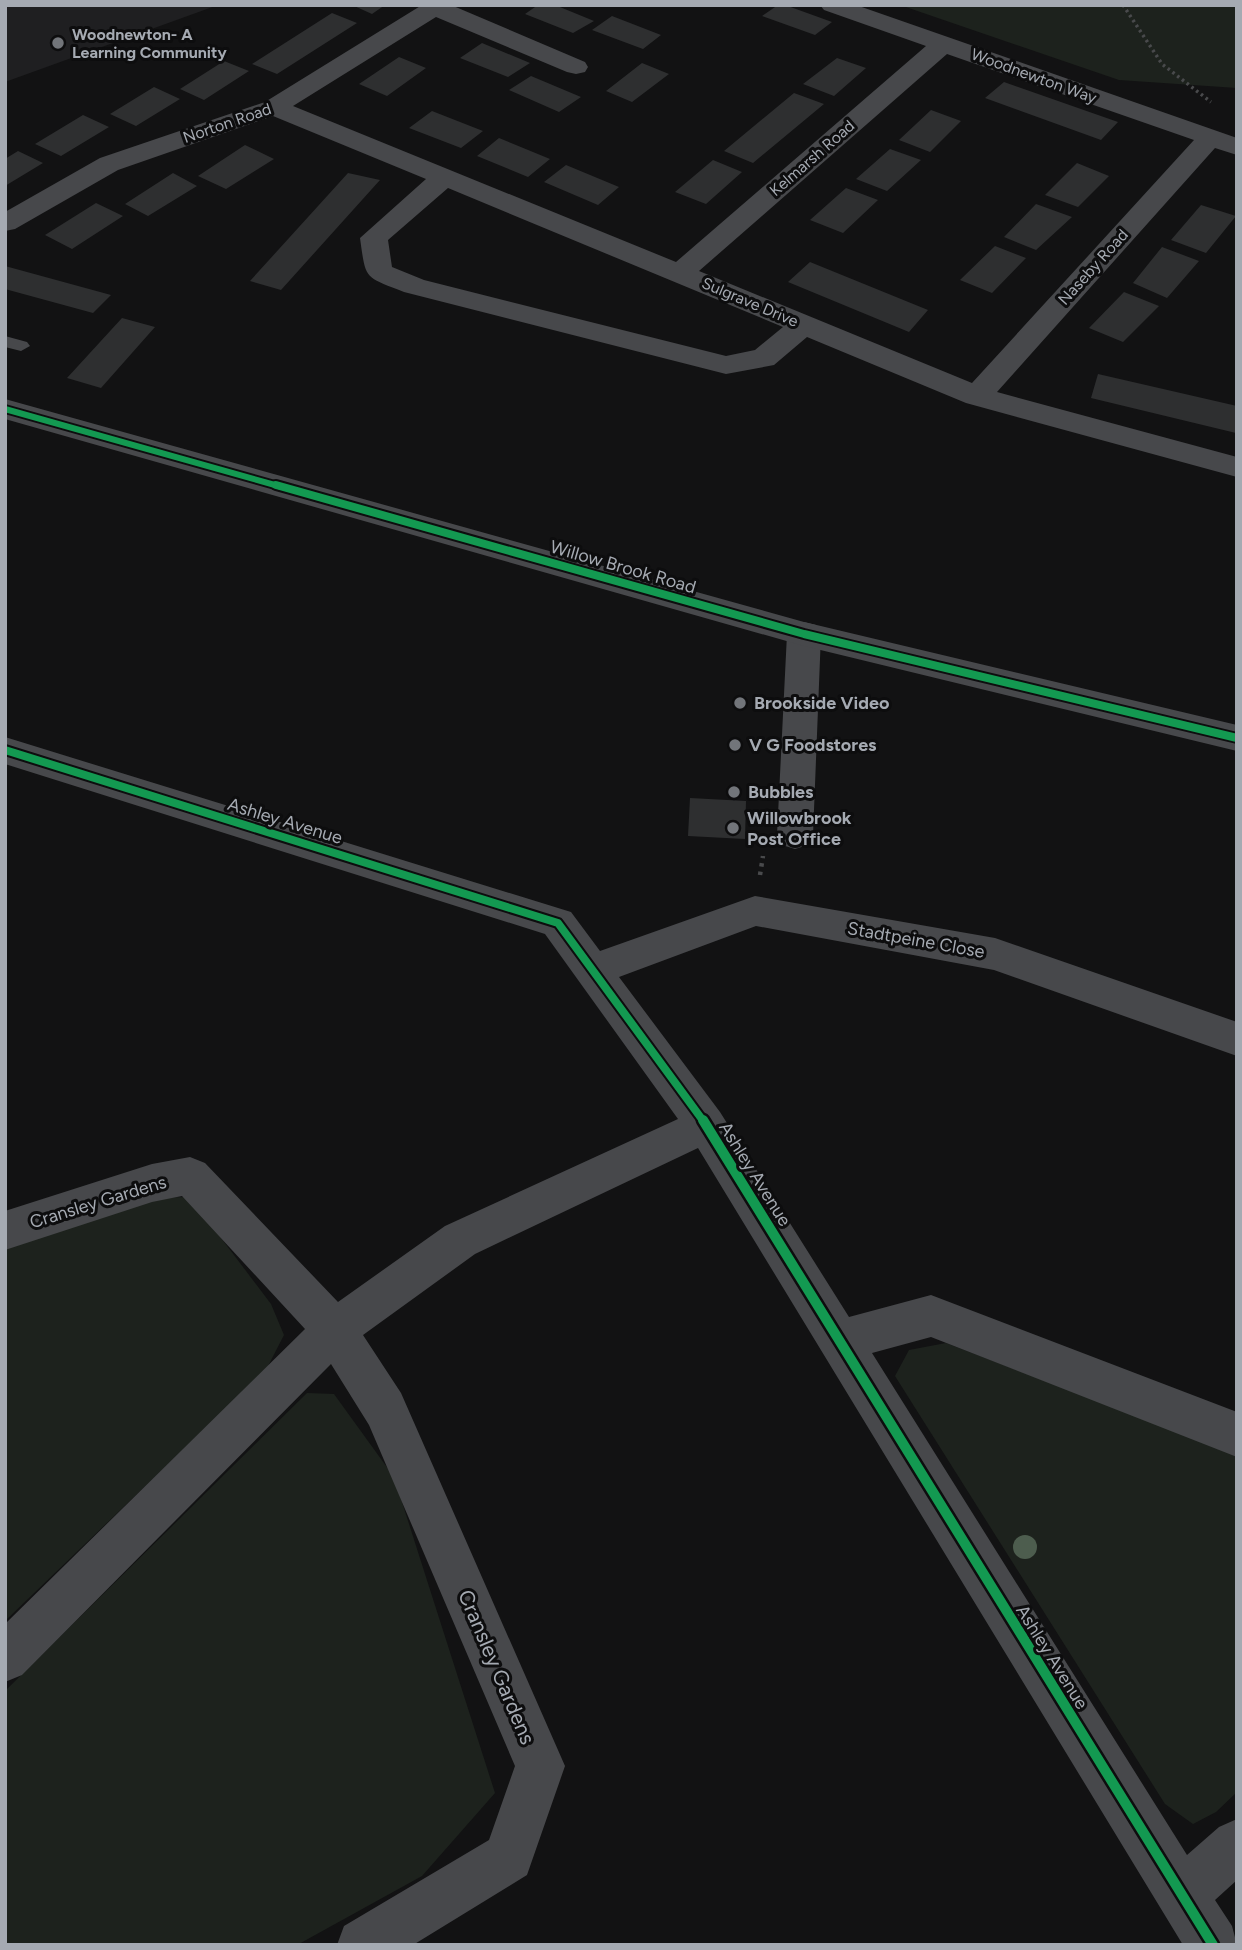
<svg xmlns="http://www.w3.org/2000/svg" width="1242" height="1950" font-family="Figtree,sans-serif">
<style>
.built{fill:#1f1f21}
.green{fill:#1d221d}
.building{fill:#2e2f30}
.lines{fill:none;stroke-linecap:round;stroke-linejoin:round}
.path-far1{stroke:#494a4c;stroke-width:3.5;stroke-dasharray:2.5 3.5;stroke-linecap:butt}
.path{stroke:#494a4c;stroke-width:4.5;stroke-dasharray:3.5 5;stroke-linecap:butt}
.service{fill:#47484b;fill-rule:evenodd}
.minor{fill:#47484b;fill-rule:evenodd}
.tertiary{fill:#47484b;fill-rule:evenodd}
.cycleway-far2-casing{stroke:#0d0d0e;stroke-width:10}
.cycleway-far1-casing{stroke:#0d0d0e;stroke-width:12}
.cycleway-casing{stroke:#0d0d0e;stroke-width:15}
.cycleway-far2{stroke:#139951;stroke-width:6}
.cycleway-far1{stroke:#139951;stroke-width:8}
.cycleway{stroke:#139951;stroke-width:10}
.tree{fill:#4d5d4e}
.poi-dot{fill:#72757a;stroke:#0d0d0e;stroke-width:2.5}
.labels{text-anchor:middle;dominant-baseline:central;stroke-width:6;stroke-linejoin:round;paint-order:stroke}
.far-poi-label{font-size:16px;font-weight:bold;fill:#a5aab2;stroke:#0d0d0e;text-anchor:start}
.far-street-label{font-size:16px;fill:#a5aab2;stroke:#0d0d0e}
.street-label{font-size:18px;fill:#a5aab2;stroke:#0d0d0e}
.poi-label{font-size:18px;font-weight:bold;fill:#a5aab2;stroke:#0d0d0e;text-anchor:start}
.near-street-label{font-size:21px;fill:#a5aab2;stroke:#0d0d0e}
</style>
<rect width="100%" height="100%" fill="#121213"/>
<path class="built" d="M5,5H218L5,82Z"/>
<path class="green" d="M900,5H1237V88L1119,80Z
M190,1197L271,1304L284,1335L266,1370L5,1621V1245L136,1198Z
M946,1343L1237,1454V1792L1216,1812L1193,1824L1165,1804L895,1376L909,1350Z
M307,1393L334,1394L394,1477L495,1793L422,1876L297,1945H5V1691Z"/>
<path class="building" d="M352,5H385L372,14Z
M538,5H555L594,21L573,33L525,14Z
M778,5H785L832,22L815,35L762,16Z
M332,13L357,23L277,74L252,64Z
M612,16L661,35L643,49L592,30Z
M482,43L530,63L508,77L460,58Z
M399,57L426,68L387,96L359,84Z
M837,58L866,68L834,96L803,84Z
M224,61L249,71L204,100L180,89Z
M642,63L669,74L632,102L606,91Z
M531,76L581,97L559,112L509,90Z
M1004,82L1118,122L1101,140L985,98Z
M154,87L180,99L136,126L110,114Z
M794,93L824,104L753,163L724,151Z
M931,110L961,121L930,152L899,140Z
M432,111L483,131L461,148L409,128Z
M83,115L109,127L61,156L35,144Z
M499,138L550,159L528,177L477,156Z
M245,145L274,159L226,189L198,176Z
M890,149L921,160L887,191L856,179Z
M18,151L43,163L5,186V159Z
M713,160L742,172L706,204L675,192Z
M1077,163L1109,176L1078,207L1045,195Z
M566,165L619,187L598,205L544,182Z
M173,173L197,186L148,216L125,204Z
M348,173L380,180L281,290L250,281Z
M846,188L878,200L843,233L810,220Z
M96,203L123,216L72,249L45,235Z
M1036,204L1072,217L1036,250L1004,237Z
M1201,205L1236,216L1206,253L1171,240Z
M995,246L1026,258L992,293L960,280Z
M1162,247L1199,261L1167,298L1133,283Z
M810,262L928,310L909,332L788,282Z
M5,266L111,295L93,313L5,289Z
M1124,292L1159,306L1123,342L1089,328Z
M122,318L155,327L101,388L67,378Z
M1098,374L1237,406L1236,433L1091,398Z
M690,798L746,801L745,839L688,836Z"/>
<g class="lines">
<path class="path-far1" d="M1123,5L1162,64L1211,102"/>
<path class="path" d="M760,875L763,856"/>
<path class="service" d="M5,336L27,342L30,346L21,351L5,347Z"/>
<path class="minor" d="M422,5H451L585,62L588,67L585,72L576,74L567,72L436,17L293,106L676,262L926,46L824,10L820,5H856L1237,138V155L1215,148L997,392L1237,457V477L966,403L807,337L774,365L726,374L404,292C364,276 366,281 360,238L426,179L273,116L118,170L15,229L5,231V212L100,158L265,102ZM947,54L1194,140L972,383L699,271ZM448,188L783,327L755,350L726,356L424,280L392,267L388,240Z
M804,622L816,625L821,634L813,835L808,845L795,849L782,845L777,835L787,634L792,625Z
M5,737L571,912L600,951L755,896L995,938L1237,1022V1056L994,970L756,926L619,977L720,1112L849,1317L931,1295L1237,1412V1457L931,1337L872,1353L1187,1855L1219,1827L1237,1819V1880L1215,1900L1232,1926L1237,1945H1183L698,1148L475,1254L363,1335L401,1393L565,1766L527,1875L413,1945H337L344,1926L489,1840L515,1766L369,1425L331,1364L22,1675L5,1682V1624L305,1329L182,1196L152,1202L5,1250V1211L152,1164L190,1157L205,1163L338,1302L445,1226L678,1119L545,934L5,764Z"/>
<path class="tertiary" d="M5,399L804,622L1237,725V751L804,646L5,419Z"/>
<g class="cycleway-far2-casing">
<path id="cycleway-far2" d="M5,409L282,487"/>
</g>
<g class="cycleway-far1-casing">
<path id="cycleway-far1" d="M276,485L804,634L1237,738
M5,750L558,923L704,1122"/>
</g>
<g class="cycleway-casing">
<path id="cycleway" d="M703,1120L1213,1945"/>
</g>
<use href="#cycleway-far2" class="cycleway-far2"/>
<use href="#cycleway-far1" class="cycleway-far1"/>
<use href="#cycleway" class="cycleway"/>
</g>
<circle class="tree" cx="1025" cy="1547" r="12"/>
<g class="poi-dot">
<circle cx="58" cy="43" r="7"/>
<circle cx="740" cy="703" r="7"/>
<circle cx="735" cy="745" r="7"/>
<circle cx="734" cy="792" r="7"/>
<circle cx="733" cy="828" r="7"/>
</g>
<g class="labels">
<g class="far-poi-label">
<text x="72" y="34">Woodnewton- A<tspan x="72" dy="18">Learning Community</tspan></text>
</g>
<g class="far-street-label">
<text transform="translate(1034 76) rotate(20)">Woodnewton Way</text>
<text transform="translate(227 123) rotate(-19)">Norton Road</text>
<text transform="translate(812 158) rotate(-41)">Kelmarsh Road</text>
<text transform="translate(1093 267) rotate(-48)">Naseby Road</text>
<text transform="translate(750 302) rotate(23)">Sulgrave Drive</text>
</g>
<g class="street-label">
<text transform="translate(623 567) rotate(16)">Willow Brook Road</text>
<text transform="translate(285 821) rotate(17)">Ashley Avenue</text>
<text transform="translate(916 940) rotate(10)">Stadtpeine Close</text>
<text transform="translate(755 1174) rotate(58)">Ashley Avenue</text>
<text transform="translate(98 1202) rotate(-17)">Cransley Gardens</text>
<text transform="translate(1052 1657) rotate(58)">Ashley Avenue</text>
</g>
<g class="poi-label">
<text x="754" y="703">Brookside Video</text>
<text x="749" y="745">V G Foodstores</text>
<text x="748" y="792">Bubbles</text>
<text x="747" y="818">Willowbrook<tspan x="747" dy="21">Post Office</tspan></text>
</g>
<g class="near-street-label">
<text transform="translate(497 1667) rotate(67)">Cransley Gardens</text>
</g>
</g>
<rect width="1242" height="1950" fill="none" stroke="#a5aab2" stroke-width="14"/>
</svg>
